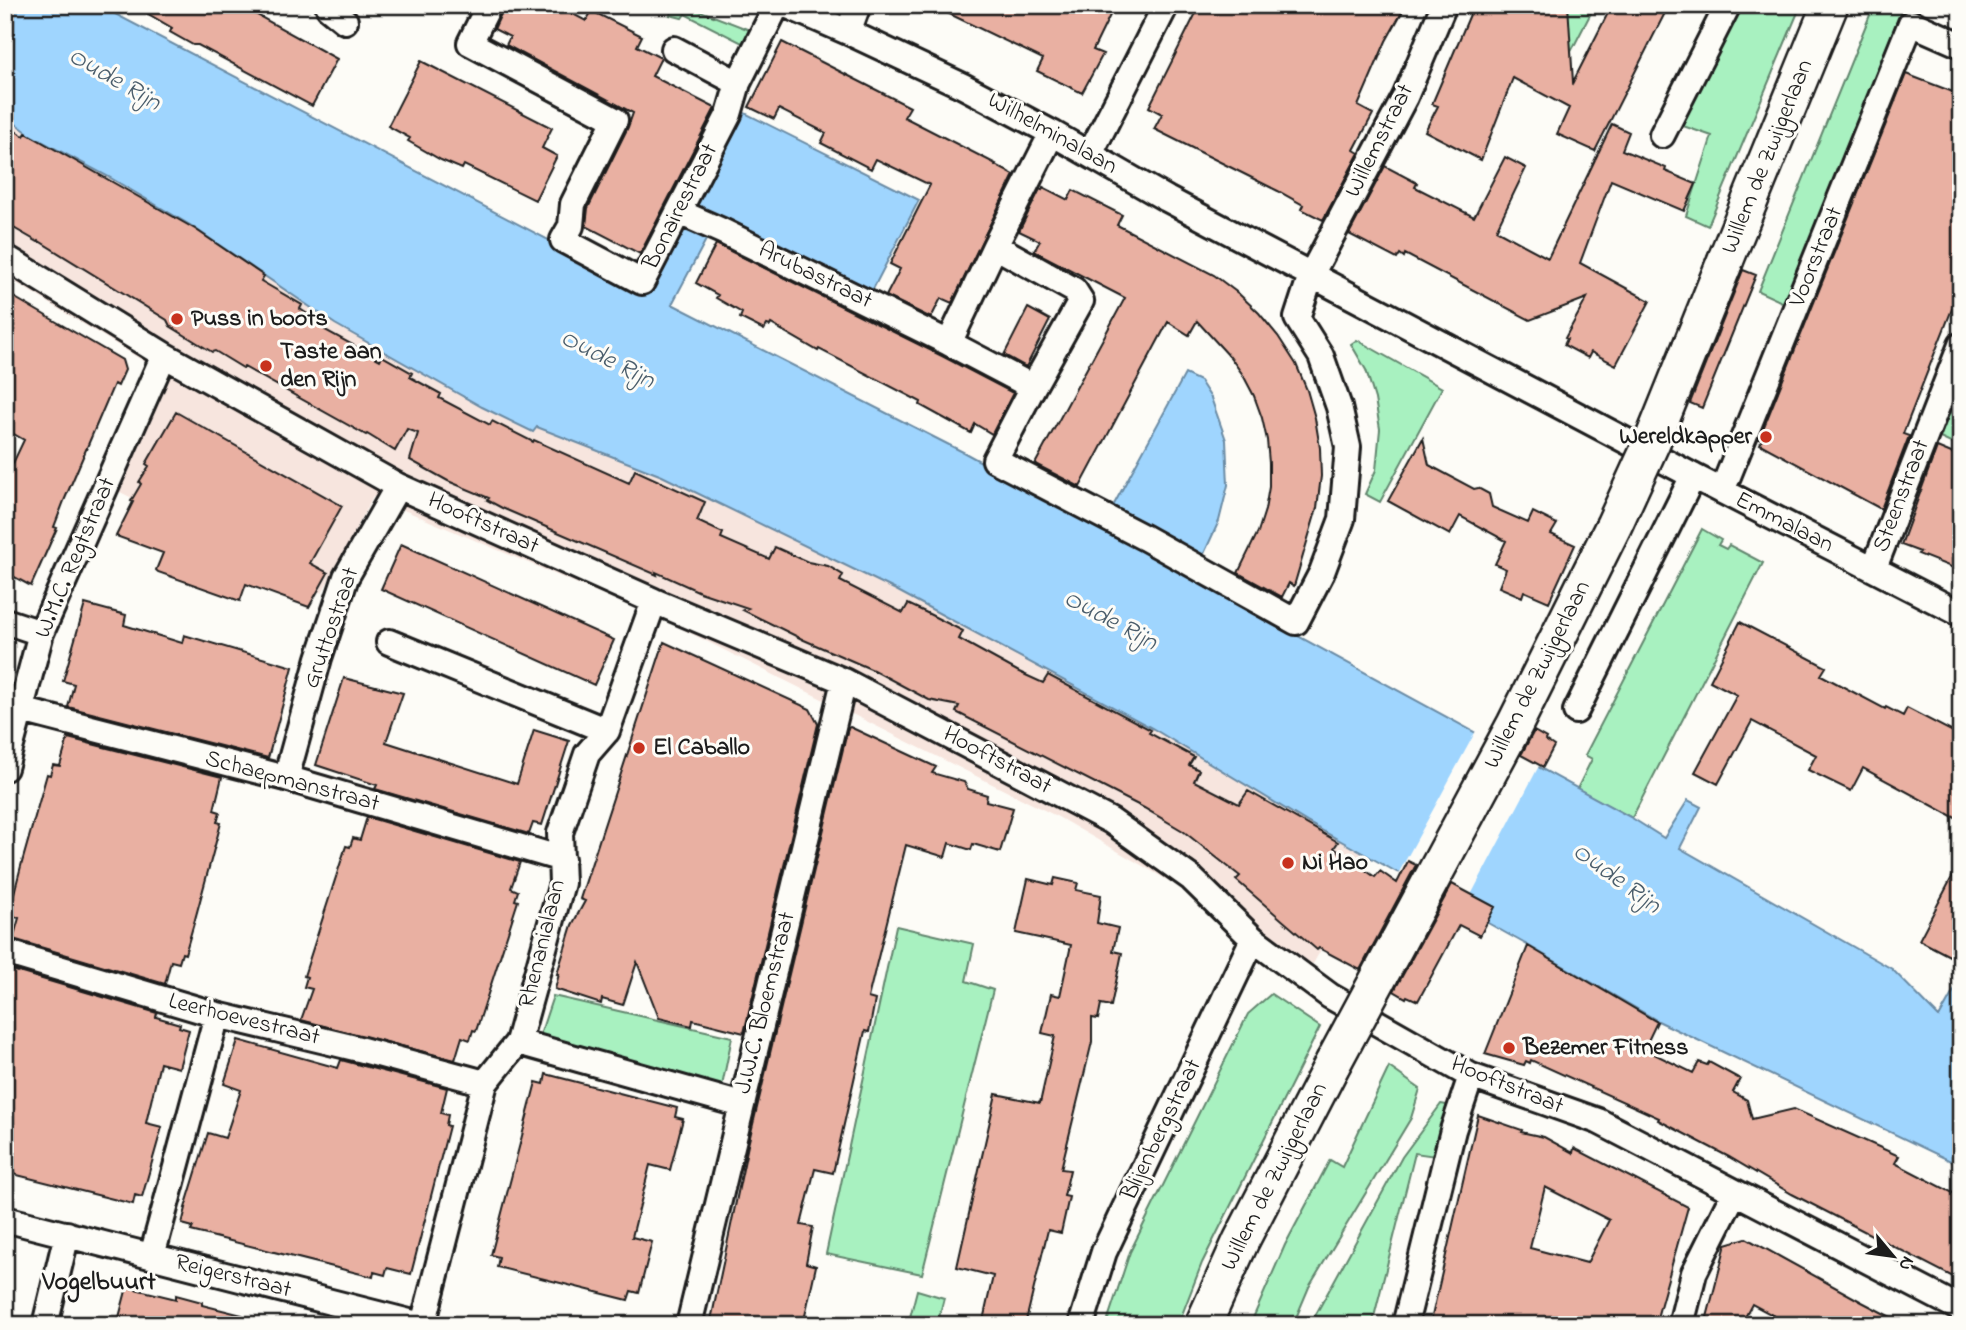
<svg xmlns="http://www.w3.org/2000/svg" width="1966" height="1330" font-family="'Indie Flower',sans-serif">
<style>
.built{fill:#f7e5de}
.green{fill:#a8f1c0;stroke:#62866e;stroke-width:2}
.water{fill:#9fd5fe;stroke:#6b8ba4;stroke-width:2}
.pier{fill:#fdfcf7}
.building{fill:#e9b0a2;stroke:#1c1c1c;stroke-width:2;fill-rule:evenodd}
.lines{fill:none;stroke-linecap:round;stroke-linejoin:round}
.street-casing{stroke:#1c1c1c;stroke-width:30}
.secondary-casing{stroke:#1c1c1c;stroke-width:40}
.street{stroke:#fdfcf7;stroke-width:24}
.secondary{stroke:#fdfcf7;stroke-width:35}
.secondary-bridge-casing{stroke:#1c1c1c;stroke-width:40;stroke-linecap:butt}
.secondary-bridge{stroke:#fdfcf7;stroke-width:35}
.poi-dot{fill:#c8321e;stroke:#fdfcf7;stroke-width:2.5}
.labels{text-anchor:middle;dominant-baseline:central;stroke-width:6;stroke-linejoin:round;paint-order:stroke}
.street-label{font-size:24px;fill:#1c1c1c;stroke:#fdfcf7}
.poi-label{font-size:24px;font-weight:bold;fill:#1c1c1c;stroke:#fdfcf7;text-anchor:start}
.water-label{font-size:26px;font-style:italic;fill:#4a5d6b;stroke:#fdfcf7}
.neighbourhood-label{font-size:26px;font-weight:bold;fill:#1c1c1c;stroke:#fdfcf7}
</style>
<rect width="100%" height="100%" fill="#fdfcf7"/>
<filter id="ink" filterUnits="userSpaceOnUse"><feTurbulence type="fractalNoise" baseFrequency=".0143" numOctaves="2"/><feDisplacementMap in="SourceGraphic" scale="14" xChannelSelector="R" yChannelSelector="G"/><feConvolveMatrix kernelMatrix="1 2 1 2 8 2 1 2 1" color-interpolation-filters="sRGB"/></filter>
<g filter="url(#ink)">
<path class="built" d="M5,78L677,447L1376,852L1313,964L1058,817L672,624L373,497L322,593L102,483L155,368L5,276Z"/>
<path class="green" d="M674,5H685L755,32L748,46L685,14L682,18L670,15Z
M1554,5H1595L1558,77Z
M1741,5H1801L1708,226L1686,216L1712,136L1680,125Z
M1874,5H1906L1896,24L1784,303L1758,291Z
M1357,340L1442,388L1380,502L1365,494L1376,470L1380,429L1375,399L1366,370L1351,344Z
M1961,384V448L1940,438Z
M1702,529L1721,540L1718,545L1726,549L1729,545L1763,563L1632,818L1577,789L1592,759L1585,755Z
M896,926L974,944L966,981L993,990L922,1274L826,1254Z
M1271,994L1320,1027L1202,1263L1178,1325H1106L1130,1252L1248,1014Z
M553,996L732,1037L721,1091L538,1041Z
M1389,1067L1420,1089L1411,1118L1309,1287L1293,1325H1250L1285,1245L1330,1160L1342,1167Z
M1441,1104L1447,1105V1109L1435,1156L1415,1153L1372,1325H1310L1402,1157Z
M917,1290L944,1298L937,1325H908Z"/>
<path class="water" d="M5,5H98L650,293L745,113L919,200L870,295L717,219L672,304L963,452L1058,504L1112,508L1185,374L1200,381L1211,398L1226,440L1228,485L1219,521L1202,558L1274,623L1632,818L1664,838L1688,800L1701,807L1680,848L1892,969L1939,1017L1961,978V1166L1658,1021L1529,946L1307,822L1152,728L896,590L662,476L537,427L533,432L482,407L335,324L190,225L109,177L26,133L27,132L5,116Z"/>
<path class="pier" d="M1477,729L1540,764L1462,912L1397,876Z"/>
<path class="building" d="M133,5H239L337,59L312,106L198,45H193L170,32L172,28Z
M505,5H556L586,21L592,11L642,36L637,46L661,58L652,76L715,108L640,254L586,226L588,208L628,127L633,113L506,45L510,37L494,29Z
M931,5H1115L1093,50L1103,54L1082,93L1037,71L1043,59Z
M1200,5H1406L1386,41L1358,106L1373,114L1354,150L1359,153L1323,220L1301,209L1303,205L1278,191L1154,129L1162,114L1149,107Z
M1474,5H1568L1573,82L1612,5H1669L1595,151L1557,134L1569,108L1513,78L1481,160L1425,131L1438,106L1432,104Z
M782,42L910,107L904,117L996,164L995,165L1014,175L952,303L941,298L931,318L886,296L900,269L890,264L930,185L876,159L871,169L821,143L826,133L779,109L774,119L749,107Z
M421,61L552,128L542,148L557,156L535,200L464,165L462,169L441,160L408,141L410,138L388,126Z
M1906,74L1961,95V286L1903,434L1909,436L1881,509L1760,444L1762,440L1759,439Z
M1612,124L1629,132L1622,150L1666,168L1665,171L1696,184L1684,211L1611,180L1580,263L1650,301L1616,365L1591,352L1588,358L1564,345L1567,339L1565,338L1587,298L1530,320L1405,254L1404,257L1400,254L1397,259L1349,234L1385,166L1417,183L1415,187L1474,217L1505,157L1526,168L1496,230L1548,258Z
M5,125L24,136L26,133L195,229L264,276L261,281L302,305L300,309L327,327L325,330L380,360L382,356L412,373L410,377L441,394L439,398L490,425L492,421L533,442L534,440L629,483L635,470L705,502L697,521L723,533L721,538L769,559L775,547L808,562L828,566L843,575L840,581L903,613L908,604L925,612L963,631L959,639L1019,672L1043,683L1048,675L1151,730L1149,733L1194,757L1189,765L1199,770L1194,781L1239,804L1248,791L1338,842L1334,848L1375,877L1380,871L1397,883L1408,861L1416,865L1360,970L1319,948L1317,950L1236,880L1240,876L1183,831L1144,808L956,712L959,706L929,700L873,670L804,640L743,610L748,608L700,592L656,572L657,575L502,508L487,500L489,498L448,481L410,460L418,433L407,429L395,451L367,434L366,435L244,367L243,368L215,351L212,352L170,326L167,320L39,241L38,242L5,223Z
M1043,187L1068,200L1073,190L1122,215L1117,225L1214,275L1239,294L1259,313L1278,336L1296,364L1307,390L1315,418L1320,448L1321,476L1317,508L1294,586L1289,583L1282,597L1238,573L1258,532L1265,510L1269,487V463L1267,440L1262,418L1254,396L1243,375L1230,357L1197,321L1189,335L1168,322L1080,487L1035,464L1125,298L1034,251L1040,241L1019,231L1040,189L1042,190Z
M716,244L942,356L1013,393L992,434L975,424L971,433L920,405L921,402L819,349L818,351L771,324L770,326L767,325L764,330L740,318L742,313L716,298L718,295L696,283Z
M1743,270L1756,275L1702,408L1690,403Z
M5,292L122,360L125,370L118,386L114,384L64,501L54,527L57,528L31,586L5,572V480L24,440L5,429Z
M1028,308L1050,320L1026,367L1004,355Z
M176,412L342,506L310,563L328,573L309,607L246,584L240,601L158,572L156,570L163,553L116,536L133,502L131,501L141,484L139,482L149,466L146,464Z
M1423,438L1429,465L1474,489L1478,488L1489,494L1492,507L1528,523L1533,512L1557,524L1551,534L1575,545L1549,602L1524,591L1522,597L1499,587L1506,569L1495,564L1506,541L1460,516L1450,535L1388,501Z
M1937,447L1961,457V571L1918,554L1920,552L1901,545Z
M401,544L614,640L594,685L381,589Z
M85,604L126,615L124,625L182,643L184,635L293,667L268,758L68,707L74,684L63,681Z
M1740,622L1826,667L1821,675L1885,709L1886,707L1903,716L1907,708L1961,736V821L1863,768L1851,791L1808,770L1816,755L1752,721L1718,784L1695,772L1737,695L1710,681Z
M664,642L810,709L818,724L744,1033L693,1020L692,1026L659,1018L637,962L623,1005L602,999L601,1004L555,989L559,974H557L572,925L585,901L580,899Z
M344,678L403,693L386,742L517,784L534,730L569,741L542,825L533,823L529,834L375,789L377,785L316,765Z
M850,727L936,767L932,773L964,782L968,789L987,795L986,801L1013,808L1000,852L973,844L971,850L949,843L945,857L906,845L868,998L875,1000L869,1032L865,1031L833,1173L815,1169L801,1225L813,1227L806,1263L816,1266L803,1325H710L748,1145L848,728Z
M1534,731L1546,738L1545,740L1554,746L1543,767L1521,755Z
M68,738L222,777L214,810L220,812L217,822L221,823L194,923L185,954L182,953L179,963L171,961L165,984L13,939L19,918L11,916L14,906L11,905L21,866L47,774L50,775L53,765L60,766Z
M367,817L520,862L511,888L518,891L515,900L518,901L476,1031L473,1030L470,1040L462,1037L455,1060L301,1020L312,989L304,987L307,977L304,976L346,846L350,847L353,838L360,840Z
M1961,860V962L1919,940Z
M1055,878L1078,883L1076,890L1101,895L1097,923L1118,928L1113,951L1122,953L1111,1006L1101,1004L1098,1019L1092,1018V1042L1061,1169L1070,1170L1064,1196L1069,1197L1061,1233L1048,1230L1025,1325H982L993,1276L957,1267L996,1094L1040,1103L1055,1036L1042,1033L1051,994L1060,996L1071,945L1016,933L1028,879L1053,885Z
M1452,884L1495,907L1480,936L1459,925L1418,1001L1407,996L1406,998L1394,991Z
M1528,946L1657,1022L1644,1049L1693,1073L1699,1062L1707,1065L1709,1062L1740,1079L1733,1092L1747,1100L1752,1119L1794,1109L1899,1156L1895,1163L1961,1197V1281L1792,1194L1729,1157L1658,1120L1659,1118L1531,1060L1530,1063L1526,1061L1524,1065L1485,1054Z
M5,968L157,1013L156,1017L180,1024L179,1027L189,1030L179,1068L160,1063L146,1123L162,1127L142,1197L135,1195L133,1204L5,1172Z
M238,1040L338,1068L341,1060L447,1088L441,1113L448,1115L446,1125L449,1126L411,1274L387,1268L385,1275L374,1272L373,1277L191,1231L193,1227L182,1224L186,1208H185L208,1133L225,1138L241,1090L224,1084Z
M546,1074L677,1108L675,1117L683,1119L670,1170L650,1165L632,1237L652,1242L639,1293L631,1291L628,1300L497,1267L499,1257L491,1255L536,1082L544,1084Z
M1478,1115L1522,1130L1521,1132L1544,1137L1573,1153L1574,1148L1688,1207L1655,1325H1430ZM1545,1187L1609,1220L1587,1263L1530,1248Z
M1746,1238L1862,1302L1906,1325H1791L1752,1304L1741,1325H1705L1726,1244Z
M127,1287L176,1299V1295L202,1302V1305L242,1315L241,1325H117Z"/>
<g class="lines">
<g class="street-casing">
<path id="street" d="M489,5L470,43L615,120L573,204L571,226L563,240L642,282L729,114L738,83
M786,5L848,32L963,86L1052,133L1167,199L1693,476L1961,614
M329,8L345,21
M848,32L858,5
M674,49L738,83L777,5
M1052,133L995,246L1074,290L1081,301L1033,387L995,460L1145,538L1296,622L1322,572L1342,519L1348,447L1339,407L1321,356L1297,318L1311,275L1405,97L1444,5
M1662,135L1728,5
M1090,154L1166,5
M679,212L722,231L949,343
M995,246L949,343L1033,387
M5,257L164,355L398,486L654,601L844,681L1111,821L1191,878L1253,939L1330,996L1471,1076L1598,1121L1961,1309
M1722,491L1911,23L1961,45
M1874,568L1961,345
M5,621L41,633
M389,642L607,731
M21,710L286,778L562,859
M1576,711L1693,476
M5,768L41,633L164,355
M286,778L319,658L346,577L398,486
M5,952L217,1015L359,1049L485,1083
M518,1042L742,1105
M5,1219L421,1325
M152,1256L217,1015
M45,1325L67,1234
M423,1325L485,1083L518,1042L562,883L560,833L587,754L607,731L654,601
M689,1325L844,681
M1081,1325L1104,1252L1253,939
M1405,1325L1453,1130L1471,1076
M1681,1325L1694,1273L1734,1193"/>
</g>
<g class="secondary-casing">
<path id="secondary" d="M1726,259L1830,5
M1203,1325L1241,1241L1333,1063"/>
</g>
<use href="#street" class="street"/>
<use href="#secondary" class="secondary"/>
<g class="secondary-bridge-casing">
<path id="secondary-bridge" d="M1333,1063L1515,724L1614,525L1652,442L1726,259"/>
</g>
<use href="#secondary-bridge" class="secondary-bridge"/>
</g>
</g>
<g class="poi-dot">
<circle cx="177" cy="319" r="7"/>
<circle cx="266" cy="366" r="7"/>
<circle cx="1766" cy="437" r="7"/>
<circle cx="639" cy="748" r="7"/>
<circle cx="1288" cy="863" r="7"/>
<circle cx="1509" cy="1048" r="7"/>
</g>
<g class="labels">
<g class="street-label">
<text transform="translate(1052 134) rotate(29)">Wilhelminalaan</text>
<text transform="translate(1380 141) rotate(-63)">Willemstraat</text>
<text transform="translate(1768 157) rotate(-68)">Willem de Zwijgerlaan</text>
<text transform="translate(681 207) rotate(-63)">Bonairestraat</text>
<text transform="translate(1817 257) rotate(-68)">Voorstraat</text>
<text transform="translate(815 276) rotate(26)">Arubastraat</text>
<text transform="translate(1902 496) rotate(-69)">Steenstraat</text>
<text transform="translate(1784 523) rotate(27)">Emmalaan</text>
<text transform="translate(483 524) rotate(24)">Hooftstraat</text>
<text transform="translate(76 558) rotate(-67)">W.M.C. Regtstraat</text>
<text transform="translate(332 628) rotate(-71)">Gruttostraat</text>
<text transform="translate(1538 675) rotate(-63)">Willem de Zwijgerlaan</text>
<text transform="translate(997 761) rotate(28)">Hooftstraat</text>
<text transform="translate(292 782) rotate(15)">Schaepmanstraat</text>
<text transform="translate(543 944) rotate(-76)">Rhenanialaan</text>
<text transform="translate(766 1003) rotate(-76)">J.W.C. Bloemstraat</text>
<text transform="translate(244 1020) rotate(14)">Leerhoevestraat</text>
<text transform="translate(1507 1086) rotate(22)">Hooftstraat</text>
<text transform="translate(1162 1130) rotate(-64)">Blijenbergstraat</text>
<text transform="translate(1275 1177) rotate(-63)">Willem de Zwijgerlaan</text>
<text transform="translate(233 1277) rotate(14)">Reigerstraat</text>
</g>
<g class="poi-label">
<text x="191" y="319">Puss in boots</text>
<text x="280" y="352">Taste aan<tspan x="280" dy="28">den Rijn</tspan></text>
<text x="1752" y="437" text-anchor="end">Wereldkapper</text>
<text x="653" y="748">El Caballo</text>
<text x="1302" y="863">Ni Hao</text>
<text x="1523" y="1048">Bezemer Fitness</text>
</g>
<g class="water-label">
<text transform="translate(114 80) rotate(30)">Oude Rijn</text>
<text transform="translate(607 360) rotate(27)">Oude Rijn</text>
<text transform="translate(1110 621) rotate(28)">Oude Rijn</text>
<text transform="translate(1616 879) rotate(36)">Oude Rijn</text>
</g>
<g class="neighbourhood-label">
<text x="99" y="1283">Vogelbuurt</text>
</g>
</g>
<rect width="1966" height="1330" fill="none" stroke="#fdfcf7" stroke-width="28"/>
<rect x="14" y="14" width="1938" height="1302" fill="none" stroke="#1c1c1c" stroke-width="2.5" filter="url(#ink)"/>
<g transform="translate(1893 1256) rotate(119)" stroke="#fdfcf7" stroke-width="5" paint-order="stroke">
<path d="M0-5L12 26L0 18L-12 26Z" fill="#1c1c1c"/>
<text y="-10" font-size="19" font-weight="bold" text-anchor="middle" fill="#1c1c1c">N</text>
</g>
</svg>
